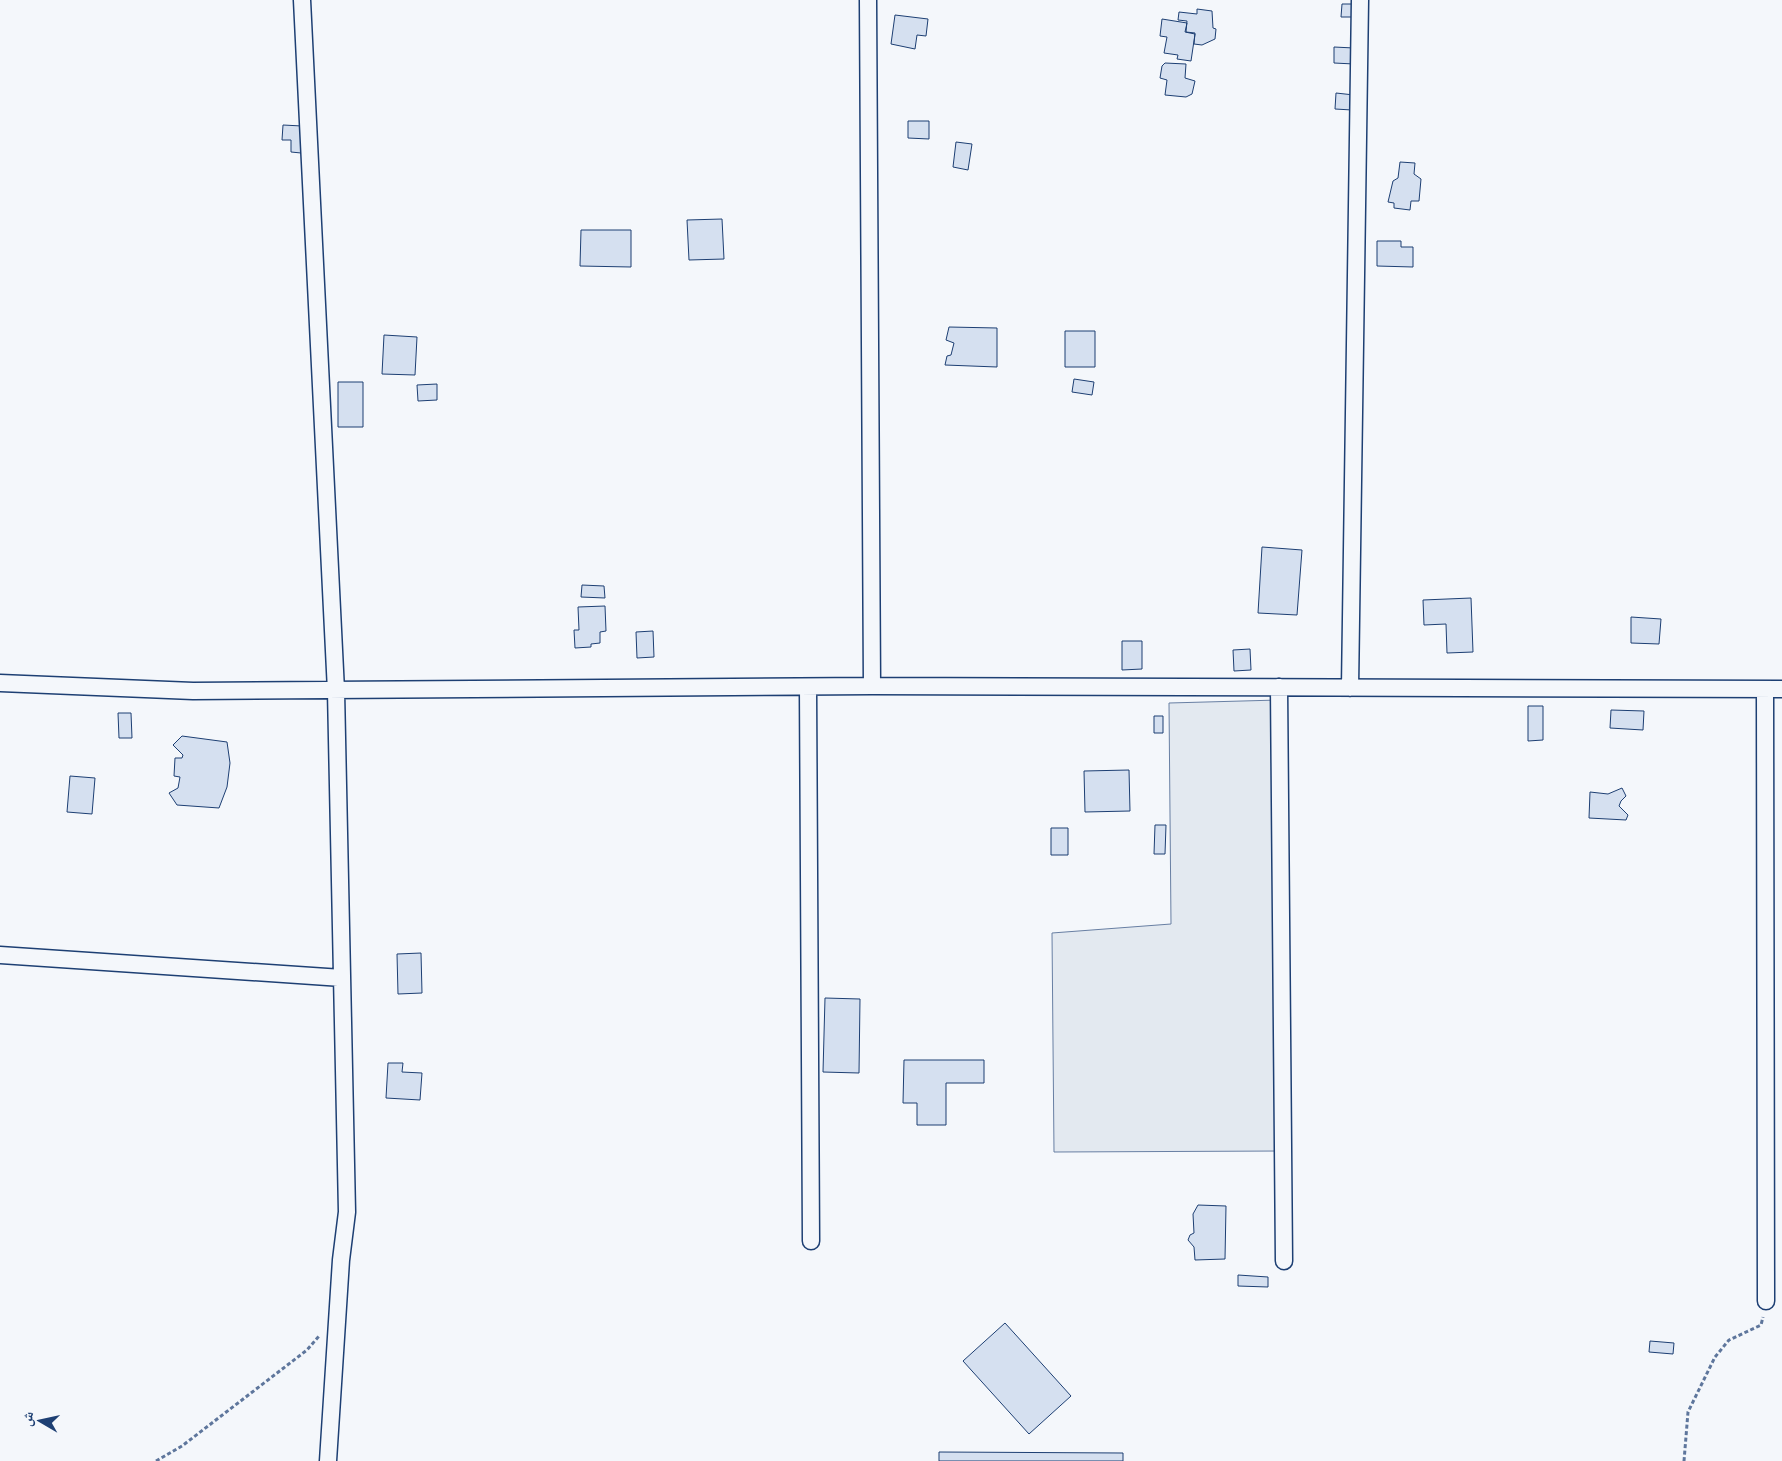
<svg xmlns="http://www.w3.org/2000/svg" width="1782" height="1461" font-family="'DM Sans','Noto Naskh Arabic',sans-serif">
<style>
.green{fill:#e3e9f0;stroke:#687fa3}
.building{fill:#d5e0f0;stroke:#1d3f73}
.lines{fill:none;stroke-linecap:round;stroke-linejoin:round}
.minor-casing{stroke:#1d3f73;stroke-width:19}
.path{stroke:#5e769c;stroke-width:3;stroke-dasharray:4 2.5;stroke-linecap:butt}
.minor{stroke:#f4f7fb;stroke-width:16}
</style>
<rect width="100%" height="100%" fill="#f4f7fb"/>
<path class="green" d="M1279,700L1283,1151L1054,1152L1052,933L1171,924L1169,703Z"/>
<path class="building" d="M1342,4H1356V17H1341Z
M1197,9L1212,11L1213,28L1216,29L1215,39L1202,45L1194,44L1195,33L1186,32L1187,21L1178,20L1179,12L1197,14Z
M895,15L928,19L926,36L917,35L915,49L891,44Z
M1162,19L1187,23L1185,32L1195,34L1191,61L1177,59L1178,55L1164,53L1167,37L1160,36Z
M1334,47L1354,48V64L1334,63Z
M1165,63L1186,64L1185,78L1195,81L1192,94L1186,97L1165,95L1167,80L1160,78L1162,66Z
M1336,93L1354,95L1352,110L1335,109Z
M908,121H929V139L908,138Z
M283,125L302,126L301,153L291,152V140H282Z
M956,142L972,144L968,170L953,167Z
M1400,162L1415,163L1414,174L1421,179L1419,201H1411L1410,210L1394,208V203L1388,202L1393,181L1398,178Z
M722,219L724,259L689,260L687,220Z
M581,230H631V267L580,266Z
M1377,241H1401V247H1413V267L1377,266Z
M949,327L997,328V367L945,365L947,356L951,355L954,343L946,340Z
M1065,331H1095V367H1065Z
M384,335L417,337L415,375L382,374Z
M1074,379L1094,382L1092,395L1072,392Z
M338,382H363V427H338Z
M437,384V400L418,401L417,385Z
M1262,547L1302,550L1297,615L1258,613Z
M582,585L604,586L605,598L581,597Z
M1471,598L1473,652L1447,653L1446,624L1424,625L1423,600Z
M605,606L606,631L600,632V643L591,644V647L575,648L574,630H579L578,607Z
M1631,617L1661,619L1659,644L1631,643Z
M653,631L654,657L637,658L636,632Z
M1122,641H1142V669L1122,670Z
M1250,649L1251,670L1234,671L1233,650Z
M1528,706H1543V740L1528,741Z
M1611,710L1644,711L1643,730L1610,728Z
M118,713H131L132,738H119Z
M1154,716H1163V733H1154Z
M182,736L227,742L230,763L227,787L219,808L177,805L169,793L178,788L180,777L174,776L175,758H182L183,755L173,745Z
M1129,770L1130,811L1085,812L1084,771Z
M70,776L95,778L92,814L67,812Z
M1622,788L1626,796L1621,801L1619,806L1628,815L1626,820L1589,818L1590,792L1608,794Z
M1155,825H1166L1165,854H1154Z
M1051,828H1068V855H1051Z
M421,953L422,993L398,994L397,954Z
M825,998L860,999L859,1073L823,1072Z
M904,1060H984V1083H946V1125H917V1103H903Z
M388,1063H403L402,1072L422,1073L420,1100L386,1098Z
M1198,1205L1226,1206L1225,1259L1195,1260L1194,1247L1188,1240L1190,1235L1194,1233L1193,1214Z
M1238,1275L1268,1277V1287L1238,1286Z
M1005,1323L1071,1396L1029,1434L963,1361Z
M1650,1341L1674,1343L1673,1354L1649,1352Z
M939,1452L1123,1453V1461H939Z"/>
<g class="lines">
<g class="minor-casing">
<path id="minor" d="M302,0L336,691L347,1212L341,1260L328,1461
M868,0L872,686
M0,683L193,691L872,686L1782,689
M808,687L811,1241
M1279,687L1284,1261
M1350,688L1360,0
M1765,689L1766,1301
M0,955L342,978"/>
</g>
<path class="path" d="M156,1461L182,1446L307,1350L319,1336
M1684,1461L1688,1412L1715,1357L1729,1340L1761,1325L1763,1317"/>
<use href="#minor" class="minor"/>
</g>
<g transform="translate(40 1421) rotate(279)" stroke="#f4f7fb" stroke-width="4" paint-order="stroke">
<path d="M0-4L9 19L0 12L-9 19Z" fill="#1d3f73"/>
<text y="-8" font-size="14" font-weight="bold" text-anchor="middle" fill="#1d3f73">ش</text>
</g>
</svg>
